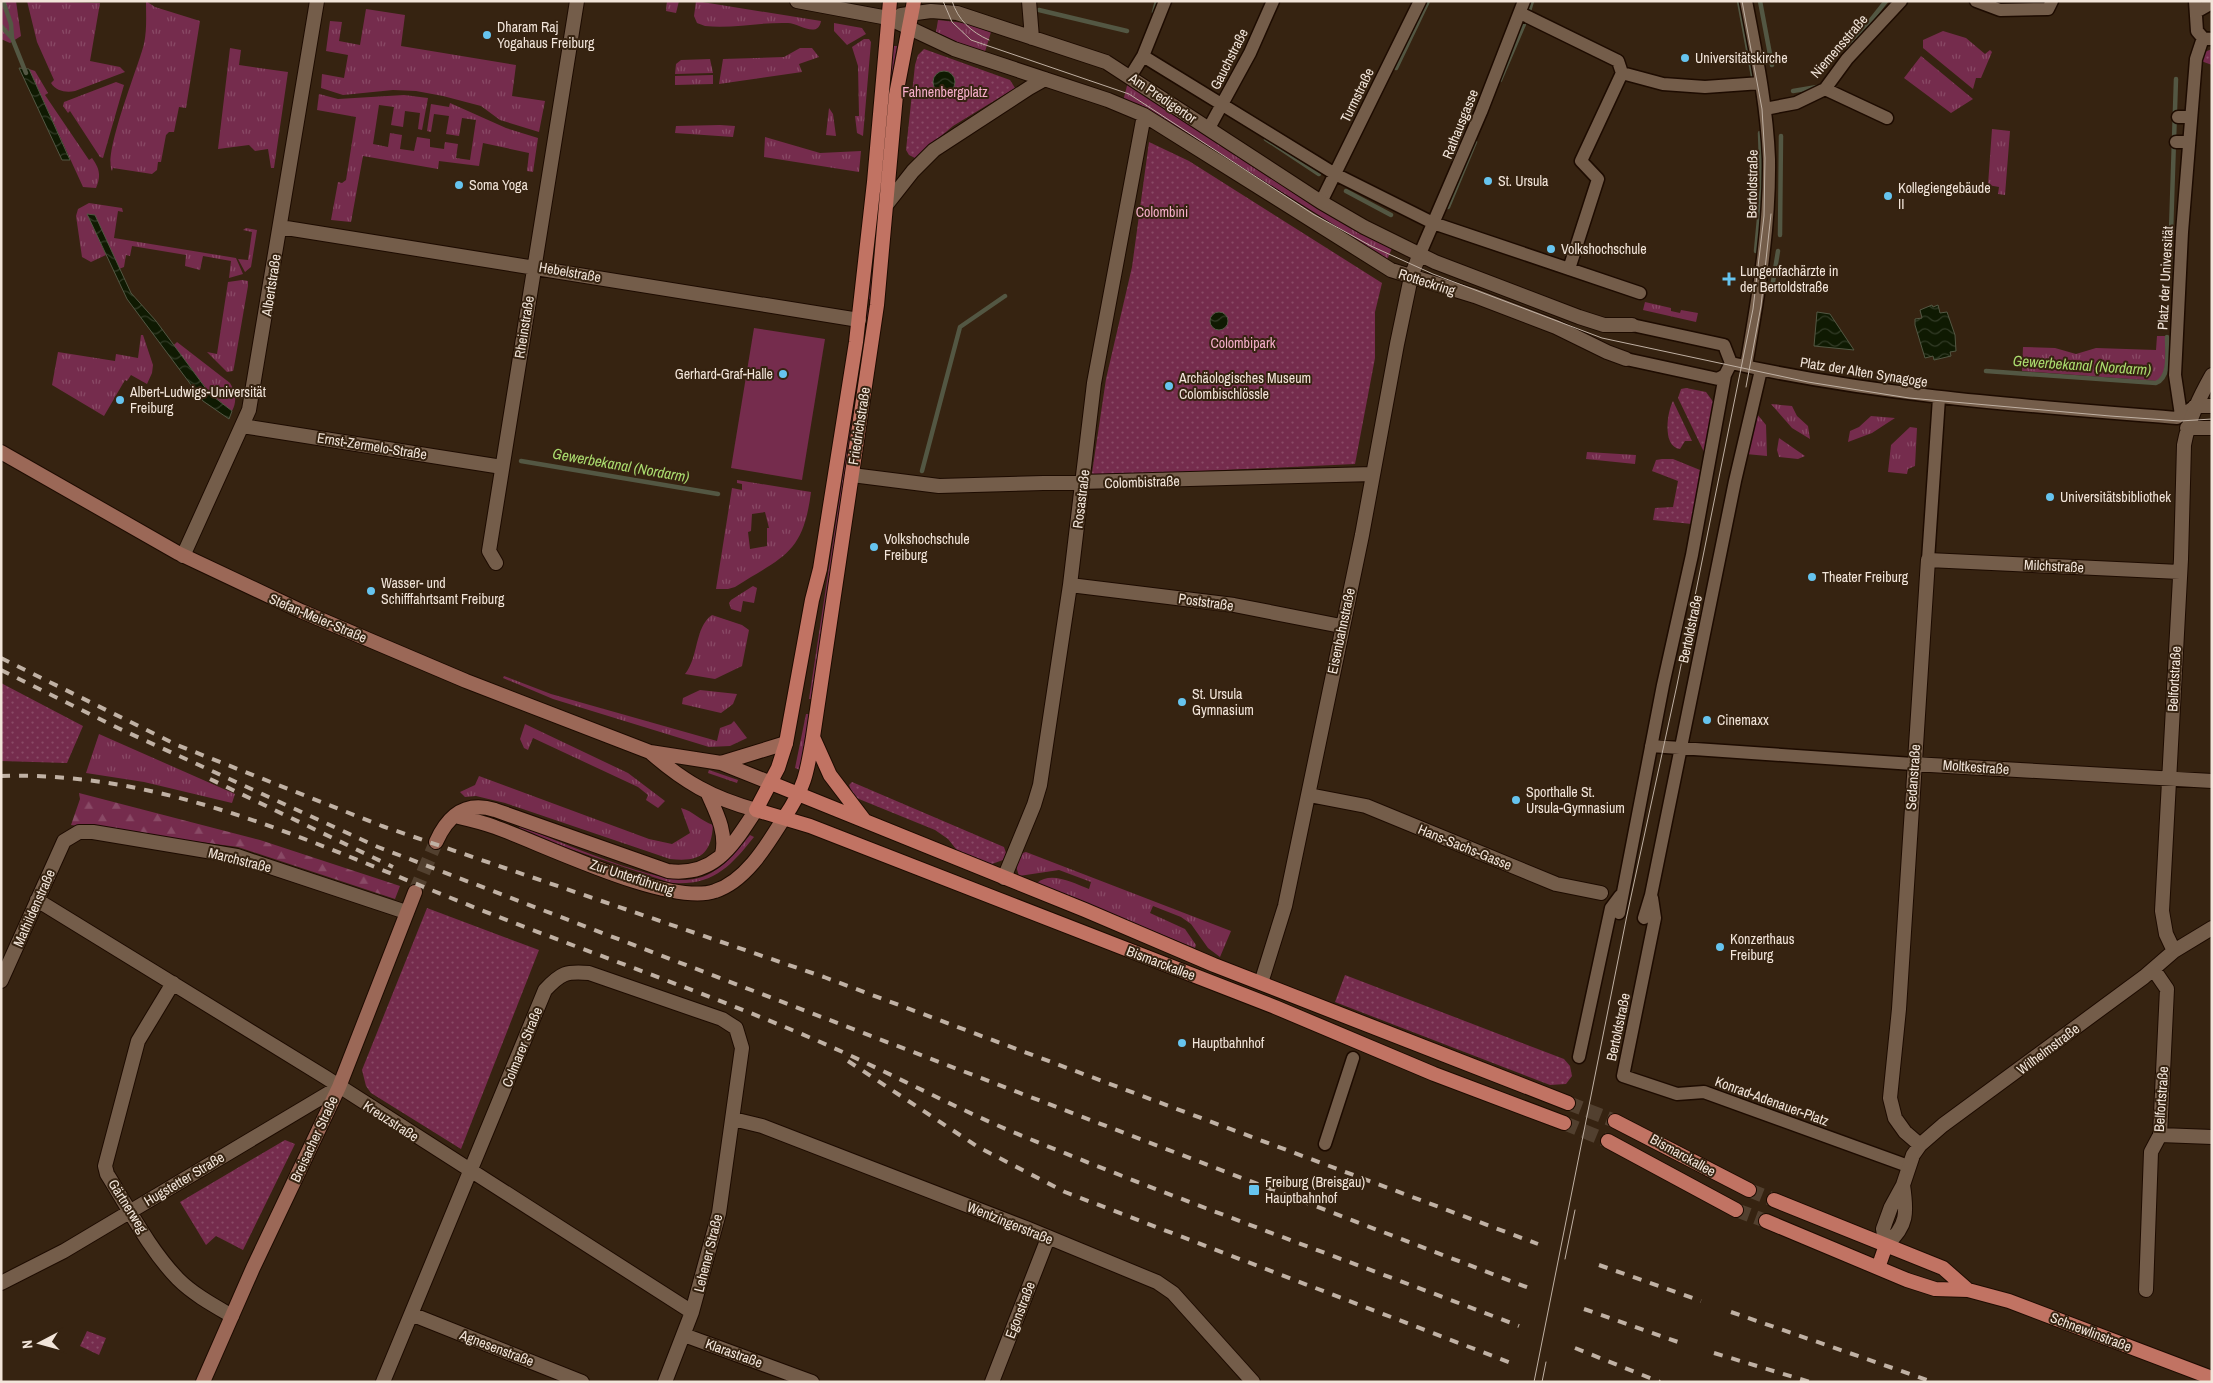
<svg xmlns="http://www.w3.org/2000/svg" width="2213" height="1383" font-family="'Archivo Narrow',sans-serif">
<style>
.grass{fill:url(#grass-tufts);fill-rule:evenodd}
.forest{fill:url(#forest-firs)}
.park{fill:url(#park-dots)}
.garden{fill:#752c4d}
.water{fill:url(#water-waves);stroke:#535743}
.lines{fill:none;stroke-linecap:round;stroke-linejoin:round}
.stream{stroke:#535743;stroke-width:4.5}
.secondary-tunnel{stroke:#52402f;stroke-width:14;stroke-dasharray:14 7;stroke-linecap:butt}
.primary-tunnel{stroke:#52402f;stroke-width:14;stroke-dasharray:14 7;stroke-linecap:butt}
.pedestrian-casing{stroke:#1d0b00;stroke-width:15}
.minor-casing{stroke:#1d0b00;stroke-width:16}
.secondary-casing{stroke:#1d0b00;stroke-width:16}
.primary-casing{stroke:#1d0b00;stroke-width:16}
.pedestrian{stroke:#745d4a;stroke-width:12}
.minor{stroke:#745d4a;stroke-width:14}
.secondary{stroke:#9b6857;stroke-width:14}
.primary{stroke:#c17363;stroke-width:14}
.tram{stroke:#c0b1a4;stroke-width:1}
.rail{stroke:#c0b1a4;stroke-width:4;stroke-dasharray:9 9;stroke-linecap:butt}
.poi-dot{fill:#66c4ef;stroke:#362311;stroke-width:2}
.labels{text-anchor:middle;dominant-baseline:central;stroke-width:4;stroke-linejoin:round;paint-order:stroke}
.poi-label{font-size:14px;fill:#f2e5da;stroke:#362311;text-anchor:start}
.street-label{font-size:14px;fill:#f2e5da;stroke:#362311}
.park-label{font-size:14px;fill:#f7afcb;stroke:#362311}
.water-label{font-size:15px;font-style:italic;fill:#abdd6f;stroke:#362311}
</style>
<defs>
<pattern id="grass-tufts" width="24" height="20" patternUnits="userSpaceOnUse" patternTransform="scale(1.25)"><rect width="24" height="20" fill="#752c4d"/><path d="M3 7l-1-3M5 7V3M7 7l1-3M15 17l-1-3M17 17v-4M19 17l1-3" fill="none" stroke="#894a66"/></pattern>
<pattern id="forest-firs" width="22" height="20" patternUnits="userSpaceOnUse" patternTransform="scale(1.25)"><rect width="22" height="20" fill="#752c4d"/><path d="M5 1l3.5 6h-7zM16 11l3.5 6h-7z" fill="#894a66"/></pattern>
<pattern id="park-dots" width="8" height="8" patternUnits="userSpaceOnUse" patternTransform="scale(1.25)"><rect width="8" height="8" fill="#752c4d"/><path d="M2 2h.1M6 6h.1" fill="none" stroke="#894a66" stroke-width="1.8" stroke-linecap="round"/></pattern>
<pattern id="water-waves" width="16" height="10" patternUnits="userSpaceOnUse" patternTransform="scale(1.25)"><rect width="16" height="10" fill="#0f1a02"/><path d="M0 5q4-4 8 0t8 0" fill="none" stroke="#323b26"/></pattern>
</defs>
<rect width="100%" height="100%" fill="#362311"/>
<path class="grass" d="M1,1H16L21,36L10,43L1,39Z
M27,1L100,3L90,61L120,67L125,72L75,91C66,93 56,91 51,83L54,80L37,42Z
M146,1L155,7L200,21L186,108L179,107L174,132H169L166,135L161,162H158L157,170L152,174L113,168L112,171C103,153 138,68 144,44C147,30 146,16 146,1Z
M667,1H679L676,13L666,11Z
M696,1L821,21C818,39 798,23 788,23C761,22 732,29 705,26L697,23L694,16Z
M366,9L405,15L401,46L516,65L512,96L545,101L539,132L500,120L481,106L443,96L416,91L393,90L343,95L321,88L322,74L344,78L348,55L326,51L330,21L342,22L339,41L360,45Z
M938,20L964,23L991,32L984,55L936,32Z
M834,23L862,28L866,34L847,45L834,31Z
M1943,31L1966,38L1985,54L1990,50L1992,52L1981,78H1976L1973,89L1923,48V40Z
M864,39H869L871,42L863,136L857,133L855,116H859L858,66L852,47Z
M892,46H897L892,74L872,299H869Z
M230,48L241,50L239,65L288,72L274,168H271L268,149L255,151L249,145L218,149Z
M800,48H812L819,57L799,64L802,72L719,84L723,59L784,57Z
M1921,56L1973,99L1951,113L1904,78Z
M710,59L713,73L675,74L676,64L681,60Z
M29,69L35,71L48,93L45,95L89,160L92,158C100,169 101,176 96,188L83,187Z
M713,75V84L675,85V76Z
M116,82L124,85L103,158L100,157L70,111L68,113L63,106L64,102Z
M1128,82L1393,246L1386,262L1123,101Z
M319,94L338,99L404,95L428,98L422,130L418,129L420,113L405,111L403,127L391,125L394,107L379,105L373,144L388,147L390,133L402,135L400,149L414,151L417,137L430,139V147L444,149L445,142L458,144L456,158L470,160L476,120L462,118L459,136L446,134L449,116L434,114L431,132L427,131L431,104L449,107L450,103L506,128L538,138L533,172L527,171L529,153L483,143L479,166L439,161L438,169L363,156L351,222L331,220L338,182L342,183L346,180L356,117L317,110Z
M829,108L833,114L836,136L826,135Z
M720,125L735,126L733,137L675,133L676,126Z
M1992,129L2010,131L2005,195L1998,194L1999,187L1988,185Z
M765,137L820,153L861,151L859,172L764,157Z
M89,203L122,208L123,212L118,211L114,238L236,258L243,274L229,278L231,261L203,256L200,270L185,266L186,255L132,246L130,256L126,255L124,267L119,269L95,216L88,215L106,255L91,262L82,257L76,216L78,209Z
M246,228L257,230L251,267L245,272L238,259L248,260L252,232L243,230Z
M242,280L248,281V286L234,367L233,371L227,372L207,352L217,354L228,282Z
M1645,302L1671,308V311L1680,313L1681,310L1698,313L1696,322L1643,310Z
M868,308L871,309L856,412H853Z
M141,335H143L153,365L152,373L147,384L131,375L127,381L125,380L104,416L52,385L58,352L115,361L116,354L138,358Z
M2157,336H2165C2165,349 2169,373 2157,381L2022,371L2023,347L2055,348L2076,354L2096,348L2156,350Z
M177,342L230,383C236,392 237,402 232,411C207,393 191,370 174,345Z
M1771,404L1792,406L1797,416L1808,426L1810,439L1792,428Z
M1757,414L1766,425L1767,456L1746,454Z
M852,416H855L811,699H809Z
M1871,416L1895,418L1872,433L1848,442L1850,431L1859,427Z
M1910,427L1917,428L1915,466L1908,469L1907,474L1888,472L1891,445Z
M1779,438L1805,456L1798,459L1779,457L1777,450Z
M1587,452L1636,455L1635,464L1586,459Z
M737,480L811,492C803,554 784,556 735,587L728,589H716L732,488L742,490V484L737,483ZM765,512L769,528H767V546L750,549L748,532L751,531L752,514Z
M753,586L757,588L754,603L743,601L741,612L731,609L729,603L731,600Z
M712,615L742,625L749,630L742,666L715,679L685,674C699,657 694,628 712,615Z
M504,676L551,694L717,741L720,728L731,724L734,721L747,738L730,746L709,747L553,699L503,678Z
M700,690L737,694L733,704L721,713L682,704L683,698Z
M806,714H809L800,770L795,768Z
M525,724L628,773L665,801L658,808L646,800L648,795L638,787L533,738L528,750L524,748L520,739Z
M99,734L235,794L232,803L144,782L86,773Z
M709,770L738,780L737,783L708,773Z
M479,776L649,839L672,844L690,833L681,808C693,811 701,821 713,825C711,855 700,862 670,859L505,803L476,796L465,797L460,792L475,785Z
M519,826C558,840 658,886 694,879C719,875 734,854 750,835L754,837C730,867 713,886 671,883L520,832Z
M1026,852L1231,931L1220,957L1208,948L1191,924L1181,917L1153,906L1150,913L1185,929L1196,945L1195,948L1037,883C1051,871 1073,883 1089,889L1091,882L1059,870L1019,876L1015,863L1019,854Z"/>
<path class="forest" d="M79,793L260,840L400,886L395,899L238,847L71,825L80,799Z"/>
<path class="park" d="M924,49L1010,80L1015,88L953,126L915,158L909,155L906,150L915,65L918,55Z
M2212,49V65L2201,61L2202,53Z
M1149,142L1189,161L1382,283L1375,312V358L1355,464L1094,476L1092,473L1106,379L1132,267Z
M1686,388L1706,392L1714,403L1704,452L1678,398L1681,389Z
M1673,401L1692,441H1685L1680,449C1662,447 1667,412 1673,401Z
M1662,459H1673L1700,470L1692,524L1653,520L1655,508L1673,507L1678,481L1652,471L1656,460Z
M1,683L83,726L67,763L1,761Z
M852,782L1004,847L1006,853L1003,860L989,865L960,854L948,839L935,830L854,797L849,785Z
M427,908L539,950L461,1149L371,1093L366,1086L362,1070Z
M1345,975L1564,1059L1570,1066L1572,1076L1566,1084L1550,1085L1335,1002Z
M285,1140L295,1144L243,1250L216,1236L206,1245L180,1202Z
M87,1331L106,1338L99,1355L80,1346Z"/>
<path class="garden" d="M754,328L825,339L802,480L731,468Z"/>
<path class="water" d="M19,68L29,69L70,160H62Z
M933 82a11 11 0 1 1 22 0a11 11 0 1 1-22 0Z
M87,214L95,215L131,293L156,321L210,394L232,411L229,419L203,401L127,299Z
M1932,305L1933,307L1938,305L1940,313L1947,312L1955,335L1956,351L1950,352L1951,356L1934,360L1933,356L1925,358L1915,325V319L1922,318L1920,310Z
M1817,312L1830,314L1854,350L1814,346Z
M1210 321a9 9 0 1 1 18 0a9 9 0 1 1-18 0Z"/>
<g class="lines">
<path class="stream" d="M3,1L11,24L12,38L26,73
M1739,1L1753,76
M1760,1L1772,65
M1039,10L1127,31
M1529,11L1532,1
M1154,12L1157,1
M1,26L11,37
M1848,49L1886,1
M1396,68L1428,1
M1500,80L1524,24
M1793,91L1817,87
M1266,139L1319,174
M1346,191L1391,215
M1448,207L1475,142
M1780,235L1781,136
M1756,251L1762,187L1760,133
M2170,262L2176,79
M1772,288L1778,251
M1986,371L2156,383C2171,377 2167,351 2167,337
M521,461L718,494
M922,471L960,327L1005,296"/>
<path class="secondary-tunnel" d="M415,892L436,842"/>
<path class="primary-tunnel" d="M1568,1103L1615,1121
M1564,1123L1608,1141
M1749,1190L1774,1200
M1736,1210L1766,1221"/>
<g class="pedestrian-casing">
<path id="pedestrian" d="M1746,1C1756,53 1767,106 1769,159C1770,229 1758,298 1746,366
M1976,1L2000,10L2048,9L2052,1
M2195,1L2197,31L2203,38L2212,39
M2196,12L2212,3
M1520,13L1618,61L1622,73
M1143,56L1335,174L1433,223L1640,293
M1622,73L1663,84L1705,87L1761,83
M1130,77L1143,56L1165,1
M1825,89L1887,118
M1765,109L1796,103L1825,89L1847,59L1901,1
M2178,117H2191
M1209,128L1250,53L1273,1
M2176,142H2189
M1321,202L1420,1
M1419,256L1481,112L1524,1
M1569,269L1598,179L1581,161L1622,73
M1626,359L1718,379L1725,375L1731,363L1724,345L1632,325
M1731,363C1878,396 2027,406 2177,418L2195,406
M2181,415L2175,375L2182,232L2196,59L2203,38
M1928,560L1939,398
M1651,746L1913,764
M1652,898L1655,918L1623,1076L1677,1094L1704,1092L1908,1166
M1619,913L1663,685L1692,555L1725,375
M1644,918L1651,895L1735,481L1761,370
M1579,1057L1611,908L1620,896
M1325,1144L1353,1058"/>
</g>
<g class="minor-casing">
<path id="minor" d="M797,1L888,18L954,49L1108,100L1144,115L1391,270L1475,296L1556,327L1607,352L1626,359
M1029,1L1032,38
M901,15L931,11L957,13L1106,62L1321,202L1364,227L1435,262L1579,317L1604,325H1632
M887,204L913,171L934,150L1029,88L1045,79
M280,227L859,320
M2195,406H2212
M242,426L502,467
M2187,428H2212
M852,475L939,486L1373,474
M183,556L249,410L317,1
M496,563L489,551L577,1
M1070,585L1234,605L1341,626
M1913,764L2212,781
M1309,795L1366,806L1556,884L1601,893
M1004,878L1034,805L1040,785L1070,585L1094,383L1144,115
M37,900L325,1077L692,1312
M2174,951L2166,934L2162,911L2181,559L2184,445C2189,419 2199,398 2212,375
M1,981L64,841L79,832H93L237,856L406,912
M173,983L138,1041L105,1166L107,1174C129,1209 149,1249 178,1279C193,1294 213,1305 232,1316
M1261,983L1285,906L1362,535L1397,344L1411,277L1419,256
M733,1119L762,1126L1026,1228L1157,1282L1173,1293L1253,1382
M2160,1135L2212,1137
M1920,1145L1905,1132L1895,1118L1890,1098L1899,1009L1928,560L2180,572
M1886,1245L1883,1229L1891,1207L1903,1185L1913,1155L1920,1145L1943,1125L2144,977L2174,951L2212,928
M1886,1245C1908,1226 1907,1212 1903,1185
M1,1283L64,1251L339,1087
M2146,1290L2151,1152L2160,1135L2167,989L2154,970
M411,1314L582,1382
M684,1335L812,1382
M383,1382L545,990C561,973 566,971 589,973L722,1019L736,1028L742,1048L719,1213L692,1312L665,1382
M992,1382L1048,1238"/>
</g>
<g class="secondary-casing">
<path id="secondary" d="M1,452L178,553L301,611L466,681L650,752L721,763L771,783
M721,763L786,743
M708,794C717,814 727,833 722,855
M455,816C468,819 482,822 495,827C543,844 670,907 715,891C746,881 767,845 784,818
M436,842C448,815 466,801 495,810L668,871C715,877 733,845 756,810C712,798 684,782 650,752
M203,1382L253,1268L339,1087L415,892"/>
</g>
<g class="primary-casing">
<path id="primary" d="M890,1L874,182L856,342L820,569L812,600L786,743L778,768L756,810L810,826L1275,1007L1434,1074L1564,1123
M813,737L830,775L865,821
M771,783L1085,910L1214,965L1568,1103
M784,818C805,787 807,773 813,737L877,305L896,95L914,1
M1615,1121L1749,1190
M1608,1141L1736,1210
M1774,1200L1943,1268L1968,1290
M1766,1221L1907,1280L1935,1289L1968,1290L2009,1301L2212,1378
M1878,1268L1886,1245"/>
</g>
<use href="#pedestrian" class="pedestrian"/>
<use href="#minor" class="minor"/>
<use href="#secondary" class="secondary"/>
<use href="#primary" class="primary"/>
<path class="tram" d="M943,1L952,22L971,40L1129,94L1313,214L1371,246L1433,274L1602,338L1808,382L1909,398L2110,416L2180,421L2212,419
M952,1C958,20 971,32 989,40
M1746,387L1761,306L1771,214
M1565,1259L1575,1210
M1534,1382L1627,915L1677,685L1753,309L1764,216L1765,158L1762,109L1742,1
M1542,1382L1546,1362"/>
<path class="rail" d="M1,658L177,745L382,826L824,977L1538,1244
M1,670L118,728L378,847L1529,1288
M1,776C160,771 302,838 446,896C569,946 695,988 818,1041C887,1071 954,1108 1025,1137C1188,1204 1355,1263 1519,1326
M210,779L393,867
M848,1061L978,1147L1065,1192L1511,1363
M1599,1265L1701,1301
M1584,1309L1681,1343
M1731,1312L1933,1382
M1575,1348L1660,1382
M1714,1353L1810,1382"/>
</g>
<g class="poi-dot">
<circle cx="487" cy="35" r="5"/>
<circle cx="1685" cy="58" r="5"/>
<circle cx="1488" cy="181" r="5"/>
<circle cx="459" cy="185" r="5"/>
<circle cx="1888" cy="196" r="5"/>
<circle cx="1551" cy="249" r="5"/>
<path d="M1726.5 271.5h5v5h5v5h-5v5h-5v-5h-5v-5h5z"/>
<circle cx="783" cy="374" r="5"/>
<circle cx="1169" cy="386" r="5"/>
<circle cx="120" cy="400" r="5"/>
<circle cx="2050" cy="497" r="5"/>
<circle cx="874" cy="547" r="5"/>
<circle cx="1812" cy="577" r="5"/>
<circle cx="371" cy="591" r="5"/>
<circle cx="1182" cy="702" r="5"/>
<circle cx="1707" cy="720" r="5"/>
<circle cx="1516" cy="800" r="5"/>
<circle cx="1720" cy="947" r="5"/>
<circle cx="1182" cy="1043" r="5"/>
<rect x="1248" y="1184" width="12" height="12" rx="2.5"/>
</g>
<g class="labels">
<g class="poi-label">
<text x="497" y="27">Dharam Raj<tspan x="497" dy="16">Yogahaus Freiburg</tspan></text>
<text x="1695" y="58">Universitätskirche</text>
<text x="1498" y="181">St. Ursula</text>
<text x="469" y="185">Soma Yoga</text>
<text x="1898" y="188">Kollegiengebäude<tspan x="1898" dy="16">II</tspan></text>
<text x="1561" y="249">Volkshochschule</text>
<text x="1740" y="271">Lungenfachärzte in<tspan x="1740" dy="16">der Bertoldstraße</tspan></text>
<text x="773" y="374" text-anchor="end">Gerhard-Graf-Halle</text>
<text x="1179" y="378">Archäologisches Museum<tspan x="1179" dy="16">Colombischlössle</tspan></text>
<text x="130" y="392">Albert-Ludwigs-Universität<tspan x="130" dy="16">Freiburg</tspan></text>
<text x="2060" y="497">Universitätsbibliothek</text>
<text x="884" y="539">Volkshochschule<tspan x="884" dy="16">Freiburg</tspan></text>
<text x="1822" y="577">Theater Freiburg</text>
<text x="381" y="583">Wasser- und<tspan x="381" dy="16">Schifffahrtsamt Freiburg</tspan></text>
<text x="1192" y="694">St. Ursula<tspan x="1192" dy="16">Gymnasium</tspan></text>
<text x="1717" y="720">Cinemaxx</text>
<text x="1526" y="792">Sporthalle St.<tspan x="1526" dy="16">Ursula-Gymnasium</tspan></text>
<text x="1730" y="939">Konzerthaus<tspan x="1730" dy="16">Freiburg</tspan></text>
<text x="1192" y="1043">Hauptbahnhof</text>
<text x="1265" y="1182">Freiburg (Breisgau)<tspan x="1265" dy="16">Hauptbahnhof</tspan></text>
</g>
<g class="street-label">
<text transform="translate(1839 46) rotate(-49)">Niemensstraße</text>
<text transform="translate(1229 59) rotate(-63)">Gauchstraße</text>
<text transform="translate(1357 95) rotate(-64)">Turmstraße</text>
<text transform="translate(1163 98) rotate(34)">Am Predigertor</text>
<text transform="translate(1460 124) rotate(-68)">Rathausgasse</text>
<text transform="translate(1752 184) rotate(-89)">Bertoldstraße</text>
<text transform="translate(570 272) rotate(10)">Hebelstraße</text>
<text transform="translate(2165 278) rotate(-87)">Platz der Universität</text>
<text transform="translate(1427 282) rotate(18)">Rotteckring</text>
<text transform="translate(271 285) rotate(-81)">Albertstraße</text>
<text transform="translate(524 327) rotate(-81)">Rheinstraße</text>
<text transform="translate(1864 372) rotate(9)">Platz der Alten Synagoge</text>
<text transform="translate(859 426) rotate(-81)">Friedrichstraße</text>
<text transform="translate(372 446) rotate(9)">Ernst-Zermelo-Straße</text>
<text transform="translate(1142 482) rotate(-2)">Colombistraße</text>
<text transform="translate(1081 499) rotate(-83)">Rosastraße</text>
<text transform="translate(2054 566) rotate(3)">Milchstraße</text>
<text transform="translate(1206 602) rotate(8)">Poststraße</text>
<text transform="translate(318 618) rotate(23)">Stefan-Meier-Straße</text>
<text transform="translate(1690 629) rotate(-78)">Bertoldstraße</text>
<text transform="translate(1341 631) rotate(-78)">Eisenbahnstraße</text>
<text transform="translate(2174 679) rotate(-87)">Belfortstraße</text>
<text transform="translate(1976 767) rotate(4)">Moltkestraße</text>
<text transform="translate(1913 777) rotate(-86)">Sedanstraße</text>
<text transform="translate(1465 847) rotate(22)">Hans-Sachs-Gasse</text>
<text transform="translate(240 860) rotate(14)">Marchstraße</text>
<text transform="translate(632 877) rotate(18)">Zur Unterführung</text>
<text transform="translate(34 908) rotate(-66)">Mathildenstraße</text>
<text transform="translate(1161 963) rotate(21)">Bismarckallee</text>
<text transform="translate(1618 1027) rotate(-78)">Bertoldstraße</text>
<text transform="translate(522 1047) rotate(-68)">Colmarer Straße</text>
<text transform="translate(2048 1049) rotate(-37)">Wilhelmstraße</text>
<text transform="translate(2161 1099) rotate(-86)">Belfortstraße</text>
<text transform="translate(1772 1101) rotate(20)">Konrad-Adenauer-Platz</text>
<text transform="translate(391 1121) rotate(33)">Kreuzstraße</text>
<text transform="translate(314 1139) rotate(-65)">Breisacher Straße</text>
<text transform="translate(1683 1155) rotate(29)">Bismarckallee</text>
<text transform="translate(184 1179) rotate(-31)">Hugstetter Straße</text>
<text transform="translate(128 1206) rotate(58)">Gärtnerweg</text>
<text transform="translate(1010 1223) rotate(22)">Wentzingerstraße</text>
<text transform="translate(708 1253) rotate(-76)">Lehener Straße</text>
<text transform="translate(1020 1310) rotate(-69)">Egonstraße</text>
<text transform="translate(2091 1332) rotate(21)">Schnewlinstraße</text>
<text transform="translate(497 1348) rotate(21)">Agnesenstraße</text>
<text transform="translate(734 1353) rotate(20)">Klarastraße</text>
</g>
<g class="park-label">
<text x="945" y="92">Fahnenbergplatz</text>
<text x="1162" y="212">Colombini</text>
<text x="1243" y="343">Colombipark</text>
</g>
<g class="water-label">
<text transform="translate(2082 365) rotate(4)">Gewerbekanal (Nordarm)</text>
<text transform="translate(621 465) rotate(10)">Gewerbekanal (Nordarm)</text>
</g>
</g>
<rect width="2213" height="1383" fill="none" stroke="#f2e5da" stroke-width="5"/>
<g transform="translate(40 1343) rotate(264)" stroke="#362311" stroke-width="4" paint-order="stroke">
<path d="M0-4L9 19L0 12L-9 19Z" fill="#f2e5da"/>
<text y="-8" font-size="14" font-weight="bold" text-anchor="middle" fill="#f2e5da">N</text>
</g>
</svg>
